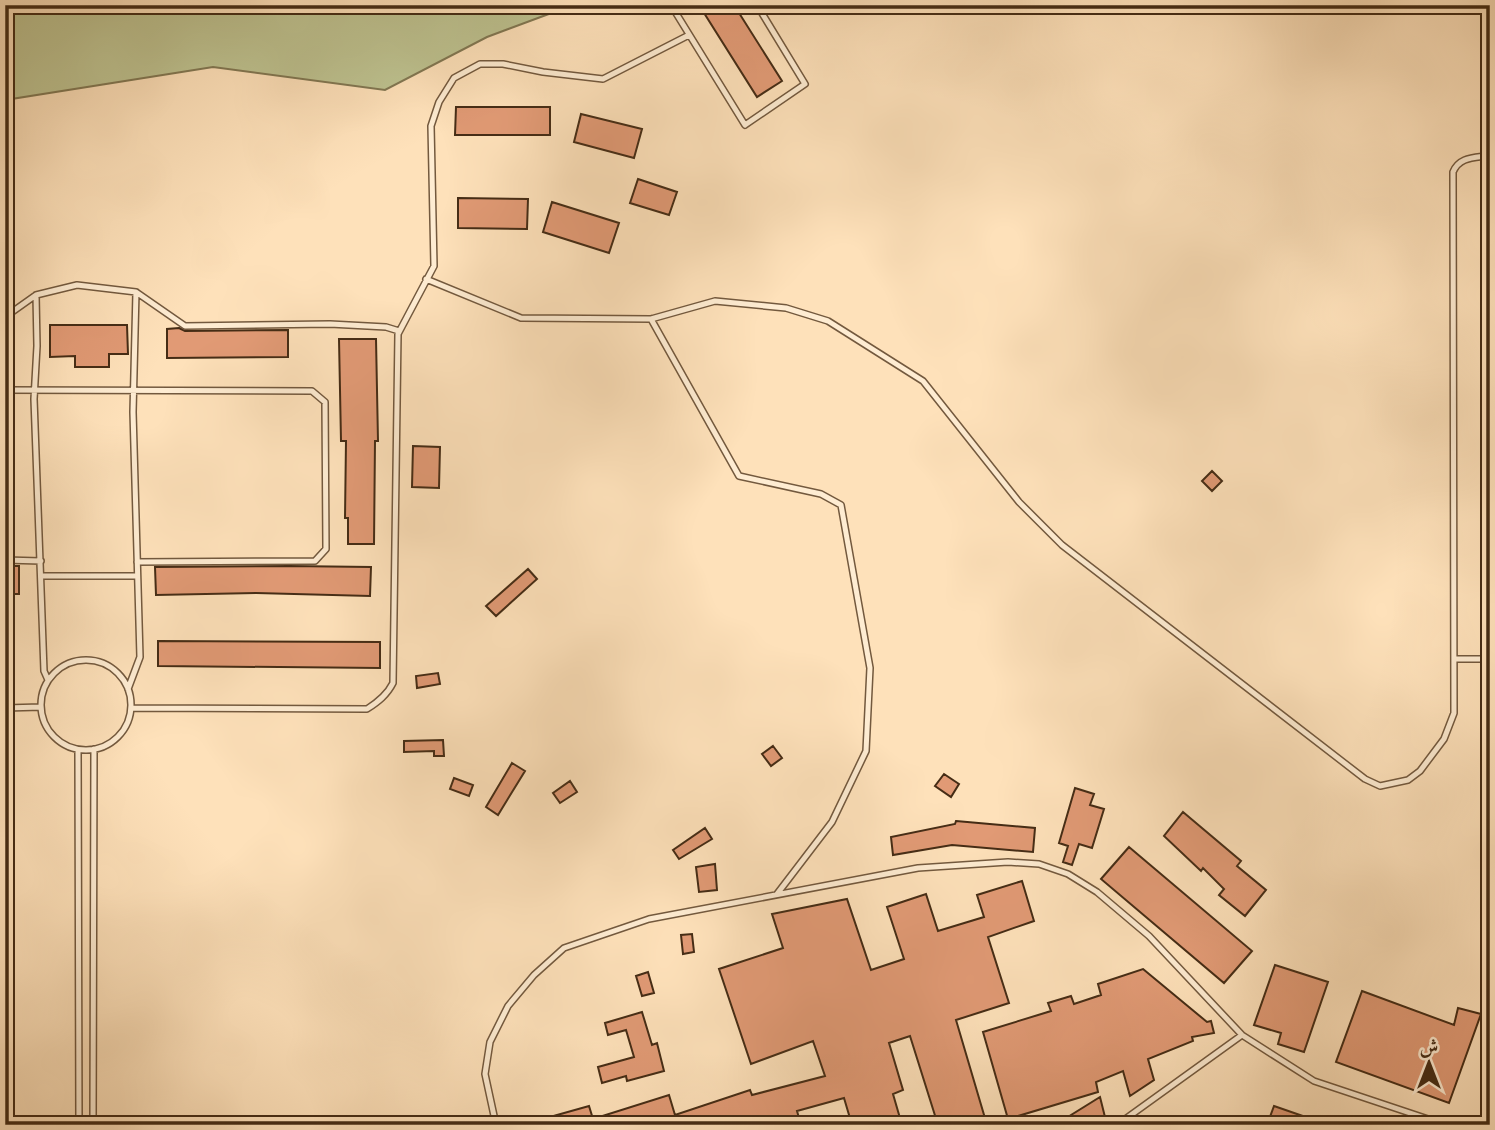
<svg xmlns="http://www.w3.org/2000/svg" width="1495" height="1130" font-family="'IM FELL French Canon',Amiri,serif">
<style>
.green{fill:#bec391;stroke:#827853;stroke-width:2}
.building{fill:#e19a75;stroke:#452c15;stroke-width:2}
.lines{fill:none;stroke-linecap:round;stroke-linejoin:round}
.lane-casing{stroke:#73593e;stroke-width:8}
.lane{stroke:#feecd2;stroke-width:5}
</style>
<rect width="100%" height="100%" fill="#fee1ba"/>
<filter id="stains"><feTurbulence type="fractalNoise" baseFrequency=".00286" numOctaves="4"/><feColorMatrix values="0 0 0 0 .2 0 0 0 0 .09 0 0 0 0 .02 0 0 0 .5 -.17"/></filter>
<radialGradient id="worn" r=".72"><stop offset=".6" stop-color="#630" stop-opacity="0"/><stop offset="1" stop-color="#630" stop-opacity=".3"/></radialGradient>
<path class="green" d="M5,5H573L487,37L385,90L213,67L5,100Z"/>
<path class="building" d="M699,5H734L782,81L757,97Z
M456,107H550V135H455Z
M581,114L642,129L634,158L574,142Z
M638,179L677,192L669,215L630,203Z
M458,198L528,199L527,229L458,228Z
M552,202L619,223L609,253L543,232Z
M50,325H127L128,354H109V367H75V356L50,357Z
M179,328L185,331L288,330V357L167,358V329Z
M339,339H376L378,441H375L374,544H348V518H345L346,441H341Z
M413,446L440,447L439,488L412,487Z
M1212,471L1222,481L1212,491L1202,481Z
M5,566H19V594H5Z
M289,566L371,567L370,596L256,593L156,595L155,567Z
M528,569L537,579L496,616L486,606Z
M158,641L380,642V668L158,666Z
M438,673L440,684L417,688L416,676Z
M443,740L444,756H434V751L404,752V741Z
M773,746L782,758L771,766L762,754Z
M512,763L525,771L498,815L486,807Z
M944,774L959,784L951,797L935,786Z
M454,778L473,785L469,796L450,789Z
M570,781L577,792L560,803L553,793Z
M1075,788L1094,794L1090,805L1104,809L1092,848L1079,844L1072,865L1063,862L1068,846L1059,843Z
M1183,812L1241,861L1237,866L1266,890L1245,916L1219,895L1224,889L1203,868L1201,871L1164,836Z
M956,821L1035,828L1033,852L952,845L893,855L891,837L955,824Z
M705,828L712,839L679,859L673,850Z
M1129,847L1252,951L1224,983L1101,879Z
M715,864L717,890L699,892L696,867Z
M1022,881L1034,921L988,937L1009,1003L956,1020L987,1125H938L910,1036L889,1043L903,1090L893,1094L902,1125H852L844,1098L797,1111L801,1125H532V1122L589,1106L593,1119L669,1095L675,1115L750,1090L752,1095L825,1076L813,1041L751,1064L719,969L783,948L772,914L847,899L871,970L904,959L887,907L926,894L938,931L984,917L977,895Z
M692,934L694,952L683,954L681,935Z
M1275,965L1328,982L1304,1052L1278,1044L1281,1033L1254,1025Z
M1143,969L1207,1022L1211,1021L1214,1033L1192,1037L1193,1041L1148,1059L1154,1080L1130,1096L1123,1071L1096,1082L1098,1092L1008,1119L983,1032L1051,1011L1048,1003L1071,996L1074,1004L1101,995L1098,984Z
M648,972L654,993L642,996L636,976Z
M1362,991L1454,1025L1458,1008L1481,1014L1449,1103L1336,1062Z
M642,1012L652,1045L657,1043L664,1071L627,1081L626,1076L602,1083L598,1067L634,1057L626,1030L608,1035L605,1023Z
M1100,1097L1106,1121L1101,1125H1055Z
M1274,1106L1323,1123V1125H1267Z"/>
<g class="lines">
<g class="lane-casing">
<path id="lane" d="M671,5L745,125L805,84L757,5
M426,279L521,318L651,319L715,301L786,308L828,321L923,381L1019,502L1062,545L1365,779L1380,786L1408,780L1420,771L1444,739L1454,713L1453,172C1459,158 1471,158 1486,156
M36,295L37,346L34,399L44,671L48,680
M5,317L36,295L77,285L136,292L185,326L330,324L386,327L399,331
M651,319L739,476L821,494L841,505L870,668L866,751L832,822L777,894
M5,390L312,391L325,402L326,549L315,561L137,562
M5,560L41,561
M42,576H137
M1454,659H1490
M41 705a45 45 0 1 1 90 0a45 45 0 1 1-90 0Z
M128,689L140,657L133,412L136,292
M5,708L41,707
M131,708L367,709C378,702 387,695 393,683L398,334L434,266L431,126L439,102L454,78L480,64H503L543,72L603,79L689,35
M78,750L79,1125
M93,1125L94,749
M496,1125L485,1074L490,1042L508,1006L534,975L564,948L649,919L918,868L1008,862L1039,864L1068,874L1097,892L1149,936L1242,1035L1314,1081L1446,1125
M1117,1125L1242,1035"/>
</g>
<use href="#lane" class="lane"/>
</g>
<rect width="1495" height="1130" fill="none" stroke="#fee1ba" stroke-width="28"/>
<rect x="7" y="7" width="1481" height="1116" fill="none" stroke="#452c15" stroke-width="3.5"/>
<rect x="14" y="14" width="1467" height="1102" fill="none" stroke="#452c15" stroke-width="2"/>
<g transform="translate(1429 1063)" stroke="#feecd2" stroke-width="5" paint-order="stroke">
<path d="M0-5L12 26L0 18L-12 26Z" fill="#452c15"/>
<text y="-10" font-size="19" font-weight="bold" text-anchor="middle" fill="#452c15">ش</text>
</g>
<rect width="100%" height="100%" filter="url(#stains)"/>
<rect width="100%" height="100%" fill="url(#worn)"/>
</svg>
